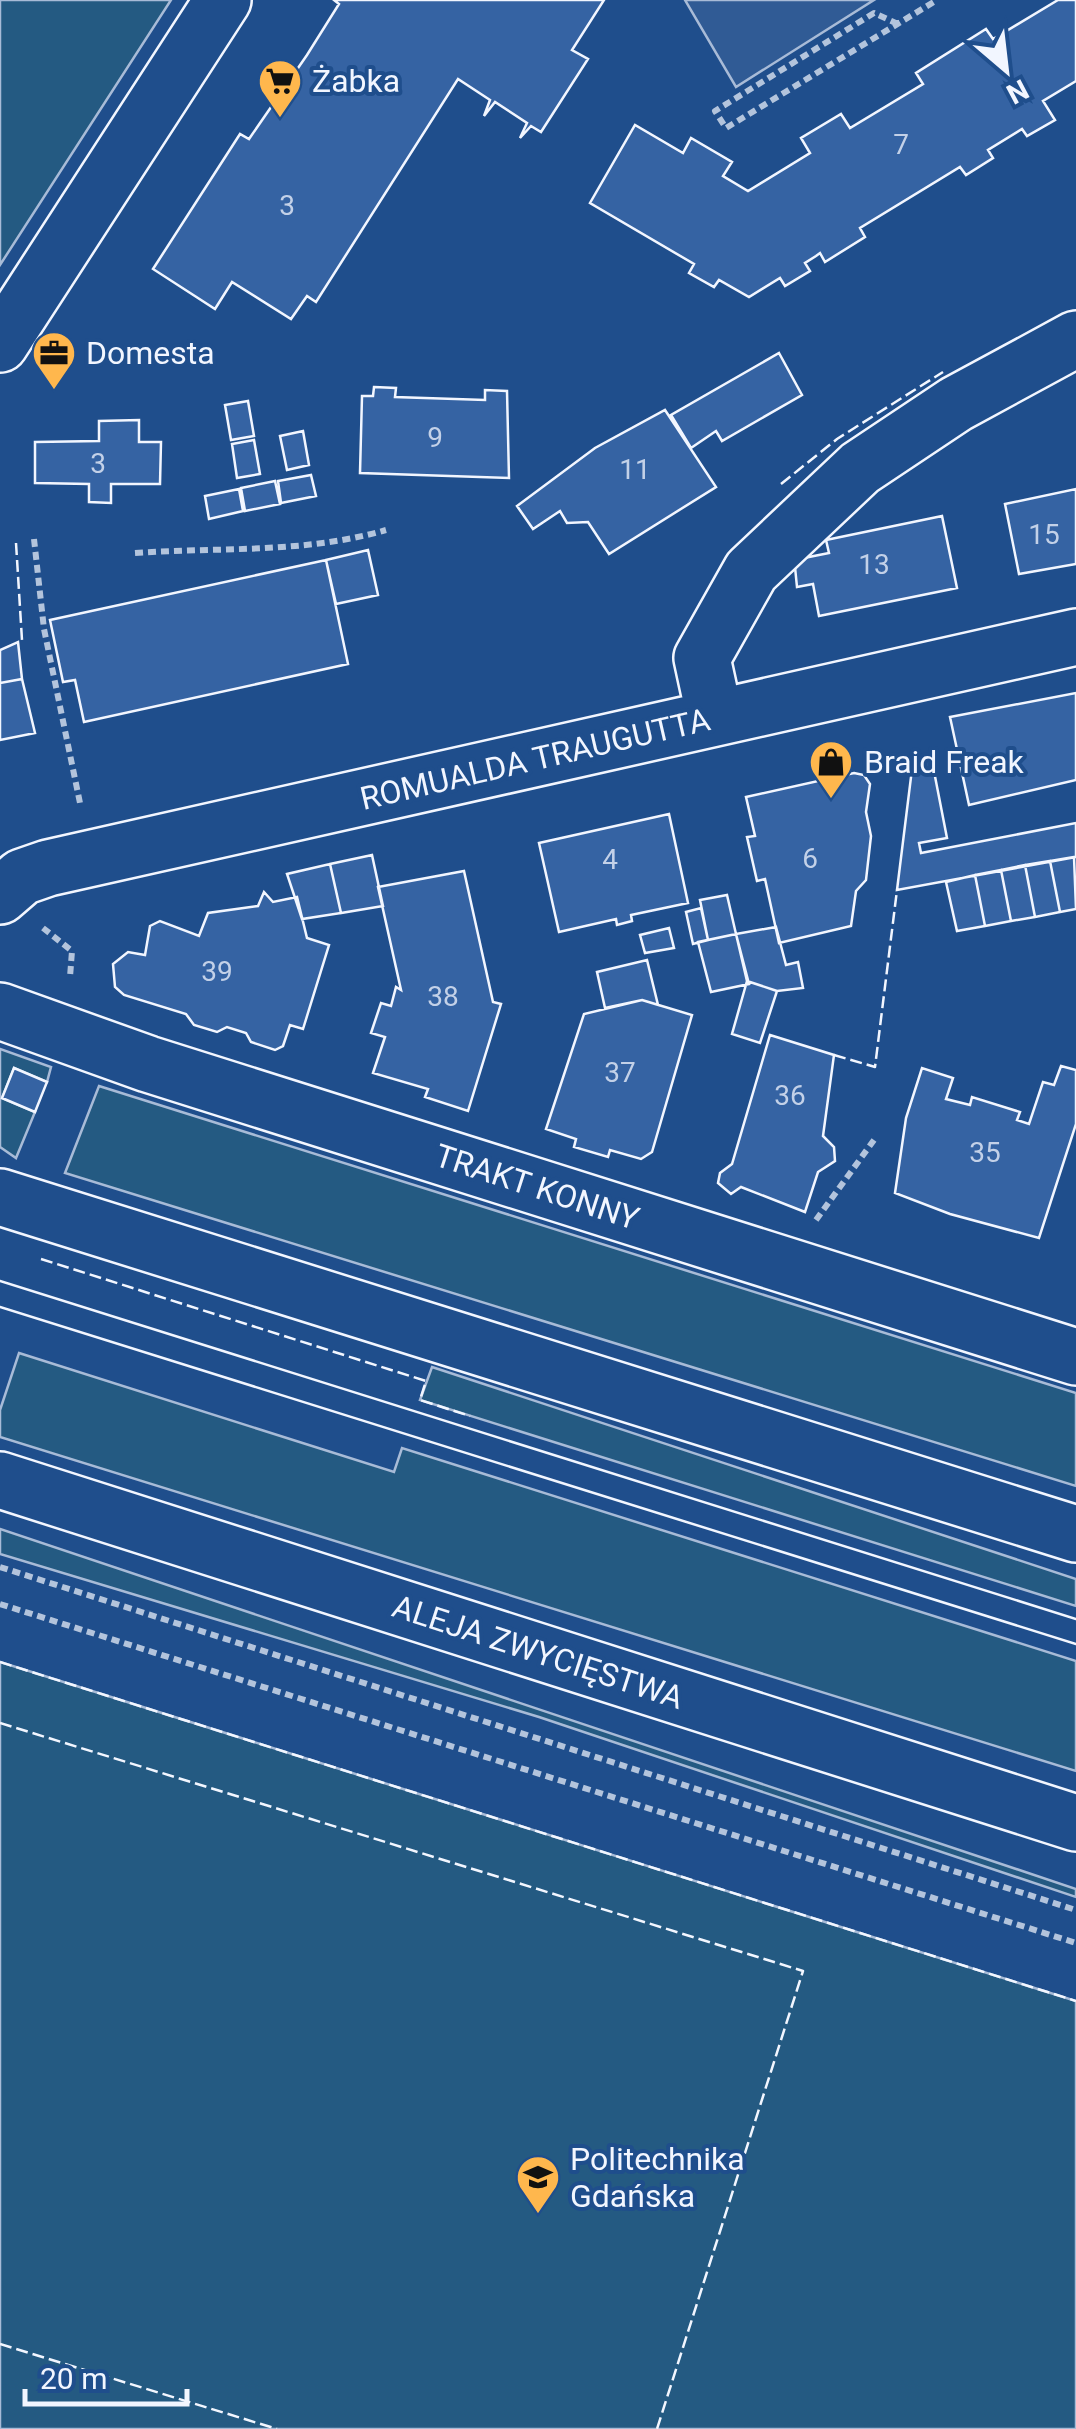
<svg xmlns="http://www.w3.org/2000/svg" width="1076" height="2429" font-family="Roboto,sans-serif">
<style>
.green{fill:#245a82;stroke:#a8bbd7;stroke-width:2.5}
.parking{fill:#305b95;stroke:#a8bbd7;stroke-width:2.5}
.building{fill:#3563a3;stroke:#f2f6ff;stroke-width:2.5}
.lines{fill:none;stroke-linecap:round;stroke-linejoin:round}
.minor-casing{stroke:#f2f6ff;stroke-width:60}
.major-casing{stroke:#f2f6ff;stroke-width:60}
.path{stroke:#b3c4dc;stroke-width:6;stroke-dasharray:8 5;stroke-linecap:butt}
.minor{stroke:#1f4e8c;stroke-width:55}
.major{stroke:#1f4e8c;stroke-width:55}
.tram{stroke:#f2f6ff;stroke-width:2.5}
.fence{stroke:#f2f6ff;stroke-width:2.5;stroke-dasharray:12 5;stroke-linecap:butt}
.labels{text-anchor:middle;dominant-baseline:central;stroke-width:8;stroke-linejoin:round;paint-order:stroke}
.number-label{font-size:28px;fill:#c3d1e8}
.poi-label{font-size:32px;fill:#f2f6ff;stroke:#1f4e8c;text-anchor:start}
.street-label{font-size:32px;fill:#f2f6ff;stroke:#1f4e8c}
</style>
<rect width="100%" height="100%" fill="#1f4e8c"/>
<path class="green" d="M0,0H171L0,265Z
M0,1049L51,1067L47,1082L14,1068L2,1098L35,1112L16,1158L0,1147Z
M99,1086L1076,1393V1486L65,1173Z
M19,1353L394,1472L402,1448L1076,1661V1771L0,1437V1410Z
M432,1367L1076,1579V1606L420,1400Z
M0,1529L1076,1889V1897L539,1717L0,1554Z
M0,1662L1076,2001V2429H0Z"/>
<path class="parking" d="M685,0H874L736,87Z"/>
<path class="building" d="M334,0H604L572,50L588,59L541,132L531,126L520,138L527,123L495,102L484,116L490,100L458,79L316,302L307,296L291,319L232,282L215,309L153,269L240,134L249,139L307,55L339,4Z
M1058,0H1076V81L1043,101L1055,120L1027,136L1022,129L988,150L993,158L966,175L960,167L860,228L865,237L825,262L820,253L816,256L805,263L810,271L785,286L780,278L749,297L719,280L714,287L689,273L694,264L590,203L635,125L683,153L691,138L732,162L723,176L748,191L810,153L801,138L841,114L850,128L923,84L916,73L986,29L993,39Z
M779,353L802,395L722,441L716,431L691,448L671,415Z
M374,387L396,388L395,397L485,400V390L507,391L509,478L360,473L362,396H373Z
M248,401L254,436L231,440L225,405Z
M665,410L716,487L609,554L588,522L567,523L560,511L533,529L517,506L595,448Z
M139,420V442H161L160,484H111V503L89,502V484L35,483V442L99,441V421Z
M303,431L309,465L287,470L280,436Z
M254,440L260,474L237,478L232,444Z
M311,475L316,496L281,503L278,481Z
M275,481L280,504L245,511L241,488Z
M239,489L243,511L209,519L205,496Z
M1076,489V564L1019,574L1005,504Z
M942,516L957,588L819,616L813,584L797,587L795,567L804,558L829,553L826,540Z
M368,550L378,595L336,604L326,560Z
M326,560L348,664L84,722L75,680L63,682L50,620Z
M18,642L22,679L0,683V650Z
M22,679L35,733L0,740V683Z
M1076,693V780L969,805L950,717Z
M913,761H932L947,838L919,843L921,853L1076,823V857L897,890Z
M854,773L864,775L870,784L866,812L871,836L866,880L856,891L851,926L779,943L765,879L757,881L747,837L755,836L746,797Z
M669,814L688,903L631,915L632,921L617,925L616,919L559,932L539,843Z
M372,855L383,906L341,913L330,864Z
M1074,857L1076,909L1060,912L1050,861Z
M1050,861L1060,912L1035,917L1025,865Z
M330,864L341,913L302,919L287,874Z
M1025,865L1035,917L1011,921L1001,870Z
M1001,870L1011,921L985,926L975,875Z
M464,871L493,1002L501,1004L468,1111L425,1097L428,1089L373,1073L385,1037L371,1033L381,1003L391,1006L396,987L401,990L378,887Z
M975,875L985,926L957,931L946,882Z
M264,892L273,902L297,897L307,938L329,945L303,1029L290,1025L283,1046L275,1050L251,1042L246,1033L227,1027L217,1032L194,1025L186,1014L124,995L115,987L113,964L128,952L145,955L150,926L160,921L199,936L208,913L258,906Z
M727,895L736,934L708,940L700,900Z
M701,908L708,940L693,944L686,912Z
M776,927L786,965L798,962L803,988L777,991L747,981L736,934Z
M669,928L674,948L645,953L640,935Z
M736,934L749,984L711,992L698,942Z
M647,960L658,1005L642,1000L605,1008L597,972Z
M747,981L777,991L760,1043L732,1034Z
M642,1000L692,1015L652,1152L641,1159L610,1150L608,1157L574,1147L576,1139L546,1129L584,1014Z
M770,1035L834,1055L823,1136L834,1147L835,1161L818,1172L805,1212L741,1187L731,1194L718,1183L720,1173L732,1164Z
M1061,1066L1076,1070V1124L1039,1238L950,1214L895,1193L906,1118L922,1068L953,1078L946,1099L970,1105L972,1097L1020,1112L1017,1120L1029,1124L1043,1082L1054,1085Z
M14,1068L47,1082L35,1112L2,1098Z"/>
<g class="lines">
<g class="minor-casing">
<path id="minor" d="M0,344L223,0
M715,718L702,658L751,571L860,468L956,404L1076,339
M0,896L22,877L48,868L1076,637
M0,1011L148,1064L1076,1357"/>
</g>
<g class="major-casing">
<path id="major" d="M0,1197L1076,1534
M0,1480L1076,1823"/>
</g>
<path class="path" d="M898,24L874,13L715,111L726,128L937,0
M34,539L44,629L80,803
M135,553C220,547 302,554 386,530
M43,928L72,951L70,977
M816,1220L874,1140
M0,1567L1076,1910
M0,1604L1076,1943"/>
<use href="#minor" class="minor"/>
<use href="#major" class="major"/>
<path class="tram" d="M0,1281L1076,1619
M0,1307L1076,1644"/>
<path class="fence" d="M781,484L837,439L943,372
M16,543L22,640L18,642
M834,1055L875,1067L897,890
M41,1259L426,1381L420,1400L470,1416
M0,1662L1076,2001
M0,1723L803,1971L657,2429
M0,2344L277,2429"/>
</g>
<defs>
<g id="supermarket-pin" transform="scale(2.25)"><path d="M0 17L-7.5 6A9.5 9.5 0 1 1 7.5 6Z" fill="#ffb74d" stroke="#1f4e8c"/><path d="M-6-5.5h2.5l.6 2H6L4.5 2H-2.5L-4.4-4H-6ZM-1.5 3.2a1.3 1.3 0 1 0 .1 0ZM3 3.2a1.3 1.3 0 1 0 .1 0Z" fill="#111"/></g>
<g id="office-pin" transform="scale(2.25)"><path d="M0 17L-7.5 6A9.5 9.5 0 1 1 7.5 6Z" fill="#ffb74d" stroke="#1f4e8c"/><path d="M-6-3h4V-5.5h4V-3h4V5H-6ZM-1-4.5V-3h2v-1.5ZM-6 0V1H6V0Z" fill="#111"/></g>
<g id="shop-pin" transform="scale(2.25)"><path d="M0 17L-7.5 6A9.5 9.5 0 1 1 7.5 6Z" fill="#ffb74d" stroke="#1f4e8c"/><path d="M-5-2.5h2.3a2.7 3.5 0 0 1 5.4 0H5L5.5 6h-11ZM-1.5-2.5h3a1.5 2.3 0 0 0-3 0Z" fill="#111"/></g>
<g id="university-pin" transform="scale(2.25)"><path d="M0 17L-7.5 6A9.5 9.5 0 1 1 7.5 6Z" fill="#ffb74d" stroke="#1f4e8c"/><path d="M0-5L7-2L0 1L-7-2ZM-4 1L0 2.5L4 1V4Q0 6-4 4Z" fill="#111"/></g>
</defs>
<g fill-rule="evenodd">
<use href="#supermarket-pin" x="280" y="81"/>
<use href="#office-pin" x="54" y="353"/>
<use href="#shop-pin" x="831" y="762"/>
<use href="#university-pin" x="538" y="2177"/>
</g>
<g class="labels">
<g class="number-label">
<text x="901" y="144">7</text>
<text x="287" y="205">3</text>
<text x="435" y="437">9</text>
<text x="98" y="463">3</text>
<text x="635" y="469">11</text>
<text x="1044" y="534">15</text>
<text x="874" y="564">13</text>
<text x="810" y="858">6</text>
<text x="610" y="859">4</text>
<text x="217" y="971">39</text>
<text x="443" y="996">38</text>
<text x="620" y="1072">37</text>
<text x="790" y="1095">36</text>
<text x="985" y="1152">35</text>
</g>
<g class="poi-label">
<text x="312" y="81">Żabka</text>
<text x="86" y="353">Domesta</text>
<text x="864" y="762">Braid Freak</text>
<text x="570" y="2159">Politechnika<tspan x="570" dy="37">Gdańska</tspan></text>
</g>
<g class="street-label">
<text transform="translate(535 759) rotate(-13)">ROMUALDA TRAUGUTTA</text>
<text transform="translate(537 1187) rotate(18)">TRAKT KONNY</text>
<text transform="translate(538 1652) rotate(18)">ALEJA ZWYCIĘSTWA</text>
</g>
</g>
<g transform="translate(1006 70) rotate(152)" stroke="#1f4e8c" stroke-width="8" paint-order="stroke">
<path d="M0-8L18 38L0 25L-18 38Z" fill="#f2f6ff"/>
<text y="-15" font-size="28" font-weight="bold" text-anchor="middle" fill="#f2f6ff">N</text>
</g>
<path d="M25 2389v15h162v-15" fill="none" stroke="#f2f6ff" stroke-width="5"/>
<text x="40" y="2389" font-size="30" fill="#f2f6ff" stroke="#1f4e8c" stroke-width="8" paint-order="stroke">20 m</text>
</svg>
